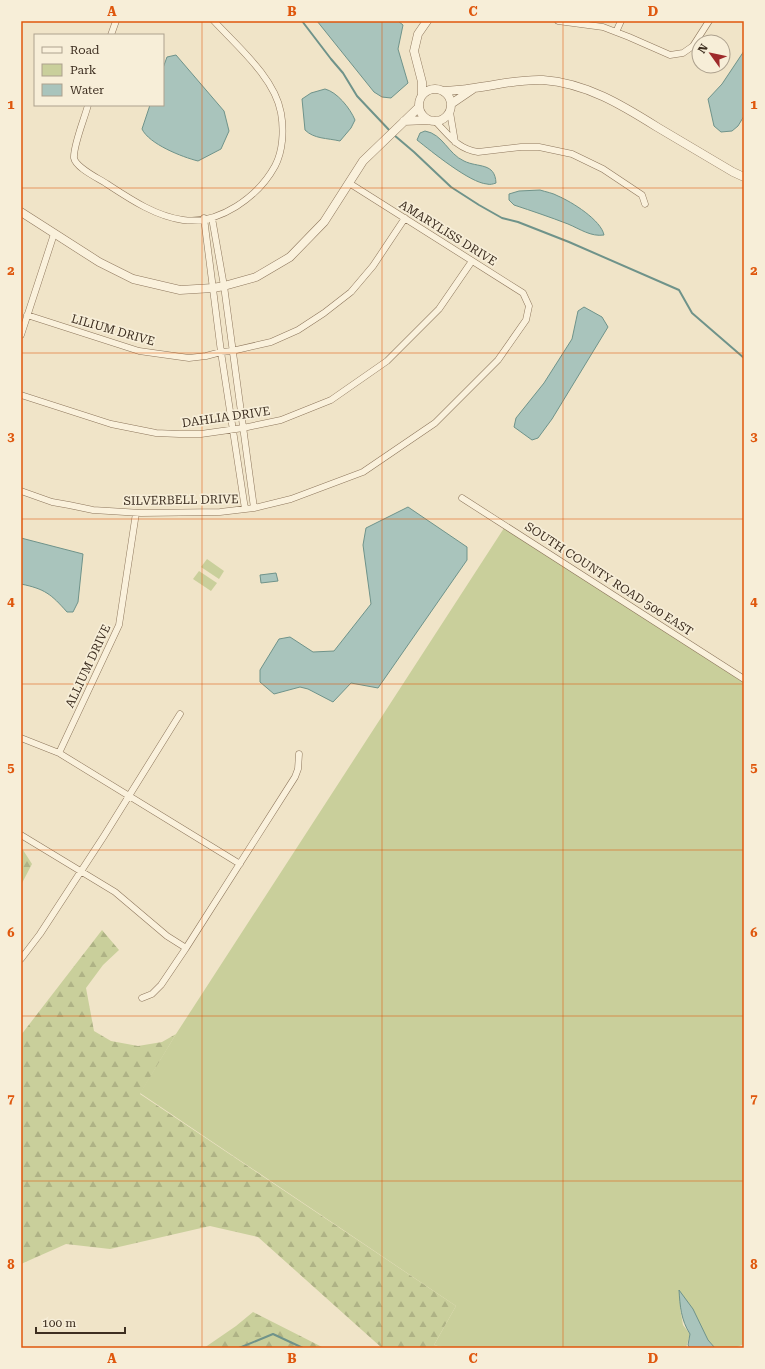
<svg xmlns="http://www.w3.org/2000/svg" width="765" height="1369" font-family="'Roboto Serif',serif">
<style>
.green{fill:#c9cf9b}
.forest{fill:url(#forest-firs)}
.water{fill:#a9c4bc;stroke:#6f938a}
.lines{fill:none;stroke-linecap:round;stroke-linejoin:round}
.stream{stroke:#6f938a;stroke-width:2}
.minor-casing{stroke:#8d765c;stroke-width:7}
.tertiary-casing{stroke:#8d765c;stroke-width:9}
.minor{stroke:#faf1dc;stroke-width:6}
.tertiary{stroke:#faf1dc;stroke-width:8}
.grid{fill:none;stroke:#df570d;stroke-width:1;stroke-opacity:0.55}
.labels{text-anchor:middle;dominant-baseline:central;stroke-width:3.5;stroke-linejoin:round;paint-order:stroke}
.street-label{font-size:12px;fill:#3d2e20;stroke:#f7eed8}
.neatline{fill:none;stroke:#df570d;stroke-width:1.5}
.grid-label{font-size:13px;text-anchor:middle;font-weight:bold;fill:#df570d}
</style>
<defs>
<pattern id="forest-firs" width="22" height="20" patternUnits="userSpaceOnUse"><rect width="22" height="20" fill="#c9cf9b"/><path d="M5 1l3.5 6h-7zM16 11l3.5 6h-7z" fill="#aeb285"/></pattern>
</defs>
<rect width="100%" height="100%" fill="#f0e4c8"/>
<path class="green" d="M506,525L744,683V1344L735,1348H715L680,1308L683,1325L690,1334L686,1348H446L434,1345L456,1306L140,1093L176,1034Z
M207,559L224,571L219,579L201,567Z
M199,571L217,583L211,591L193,579Z"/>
<path class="forest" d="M21,849L23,850L32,864L21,885Z
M102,930L119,950L103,965L86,988L94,1031L111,1041L138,1046L162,1042L176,1034L140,1094L456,1306L434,1345L446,1348H382L258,1237L210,1226L110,1249L66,1244L21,1264V1035Z
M253,1312L324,1348H204L236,1326Z"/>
<path class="water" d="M317,21H398L403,25L398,49L408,83L391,98L382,97L374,92Z
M744,51V116L738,126L732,131L721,132L714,126L708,99L722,84Z
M176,55L224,111L229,131L221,149L198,161C182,157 149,144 142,129L150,105H163V68L167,57Z
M325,89C337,92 350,108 355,120L351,128L340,141C327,138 314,139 305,130L302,99L311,93Z
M425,131C443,134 448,154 464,161C478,168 495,162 496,183C493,184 490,185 487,184C470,183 431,151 417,140L420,133Z
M540,190C546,192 553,193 558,196C572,202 601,220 604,235C591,237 580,229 568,224C550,217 532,211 514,205L509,200V194L519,191Z
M584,307L602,317L608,327L552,419L538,438L532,440L514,427L516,418L544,383L572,339L578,311Z
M408,507L467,547V560L378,688L351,683L333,702L308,689L300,687L274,694L260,682V670L279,639L290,637L313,652L334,651L371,604L363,545L366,528Z
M21,538L83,554L78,602L73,612H67C51,594 45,589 21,584Z
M276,573L278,581L261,583L260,575Z
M679,1290L693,1309L708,1340L715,1348H690L688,1345L690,1334C681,1320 680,1306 679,1290Z"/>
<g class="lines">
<path class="stream" d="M302,21L331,59L343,73L357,96L391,132
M394,135L414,152L451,187L479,205L502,218L518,222L569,242L679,290L692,313L744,358
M239,1348L273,1334L303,1348"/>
<g class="minor-casing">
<path id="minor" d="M558,21L603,27L629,37L670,55L683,53L693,46L709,21
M616,32L621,21
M111,35L116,21
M88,105C85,117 73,146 74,158C76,168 98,178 107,184C130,199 155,216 183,220C219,225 258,197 275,166C283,151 284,130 281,113C275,78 237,46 214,21
M450,112L455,142
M435,121C449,135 457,149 478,152L521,147H539L572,154L603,169L642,195L645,204
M204,218L221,352L245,509
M212,218L224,286L254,508
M27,315L139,351L189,358L206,356L221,352L232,351L271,342L298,330L324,313L351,292L373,266L405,218
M21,335L54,234
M21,395L111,424L156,433L179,434H201L243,428L281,420L331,400L387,361L439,309L472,261
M21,491L52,502L69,505L93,510L141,513L220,512L254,508L291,499L363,472L435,423L498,360L526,320L529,306L523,293L349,183
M462,498L744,679
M21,738L59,753L240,864
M59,753L119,625L136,513
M21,835L115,892L167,936L186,948
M21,959L40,934L104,836L180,714
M142,998L152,994L161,985L186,948L295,777L298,769L299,754"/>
</g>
<g class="tertiary-casing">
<path id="tertiary" d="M419 105a16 16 0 1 1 32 0a16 16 0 1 1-32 0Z
M444,91C454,90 464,90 474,88C498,85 518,79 543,80C586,83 622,105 657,127C682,142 708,157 733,172L744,177
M422,95V82L414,51L418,34L427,21
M451,104L473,89
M404,121L428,120
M21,212L99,262L133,279L180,290L213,288L224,286L256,277L290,257L324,222L363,161L418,108"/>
</g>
<use href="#minor" class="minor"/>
<use href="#tertiary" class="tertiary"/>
</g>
<path class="grid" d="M202,21V1348M382,21V1348M563,21V1348M21,188H744M21,353H744M21,519H744M21,684H744M21,850H744M21,1016H744M21,1181H744"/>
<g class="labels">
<g class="street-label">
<text transform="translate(448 233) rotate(32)">AMARYLISS DRIVE</text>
<text transform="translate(113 330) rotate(16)">LILIUM DRIVE</text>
<text transform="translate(226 417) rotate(-8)">DAHLIA DRIVE</text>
<text transform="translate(181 500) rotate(-1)">SILVERBELL DRIVE</text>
<text transform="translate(609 579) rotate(33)">SOUTH COUNTY ROAD 500 EAST</text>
<text transform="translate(88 666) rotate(-65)">ALLIUM DRIVE</text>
</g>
</g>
<rect width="765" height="1369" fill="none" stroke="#f7eed8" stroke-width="44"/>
<rect x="34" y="34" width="130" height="72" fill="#f7eed8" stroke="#ada18e"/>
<rect x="42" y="47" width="20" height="6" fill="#faf1dc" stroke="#ada18e"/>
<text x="70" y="54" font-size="12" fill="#3d2e20">Road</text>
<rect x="42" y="64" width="20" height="12" fill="#c9cf9b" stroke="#ada18e"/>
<text x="70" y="74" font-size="12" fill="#3d2e20">Park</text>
<rect x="42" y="84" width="20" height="12" fill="#a9c4bc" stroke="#ada18e"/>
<text x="70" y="94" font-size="12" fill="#3d2e20">Water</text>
<g transform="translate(711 54) rotate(303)"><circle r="19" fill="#f7eed8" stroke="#ada18e"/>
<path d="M0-3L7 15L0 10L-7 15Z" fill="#9e2a2b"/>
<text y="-6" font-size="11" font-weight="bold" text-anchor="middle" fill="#3d2e20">N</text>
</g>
<path d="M36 1327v6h89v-6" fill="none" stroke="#3d2e20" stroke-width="2"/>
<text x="42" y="1327" font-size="12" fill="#3d2e20" stroke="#f7eed8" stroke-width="3" paint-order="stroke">100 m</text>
<rect x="22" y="22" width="721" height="1325" class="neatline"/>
<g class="grid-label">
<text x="112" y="16">A</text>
<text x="292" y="16">B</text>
<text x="473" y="16">C</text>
<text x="653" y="16">D</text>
<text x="11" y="109">1</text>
<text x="754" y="109">1</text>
<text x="11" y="275">2</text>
<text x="754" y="275">2</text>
<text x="11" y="441">3</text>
<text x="754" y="441">3</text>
<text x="11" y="606">4</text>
<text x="754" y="606">4</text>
<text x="11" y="772">5</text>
<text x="754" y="772">5</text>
<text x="11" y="937">6</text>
<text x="754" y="937">6</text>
<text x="11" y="1103">7</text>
<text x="754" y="1103">7</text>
<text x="11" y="1269">8</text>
<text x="754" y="1269">8</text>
<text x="112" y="1363">A</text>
<text x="292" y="1363">B</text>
<text x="473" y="1363">C</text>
<text x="653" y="1363">D</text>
</g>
</svg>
